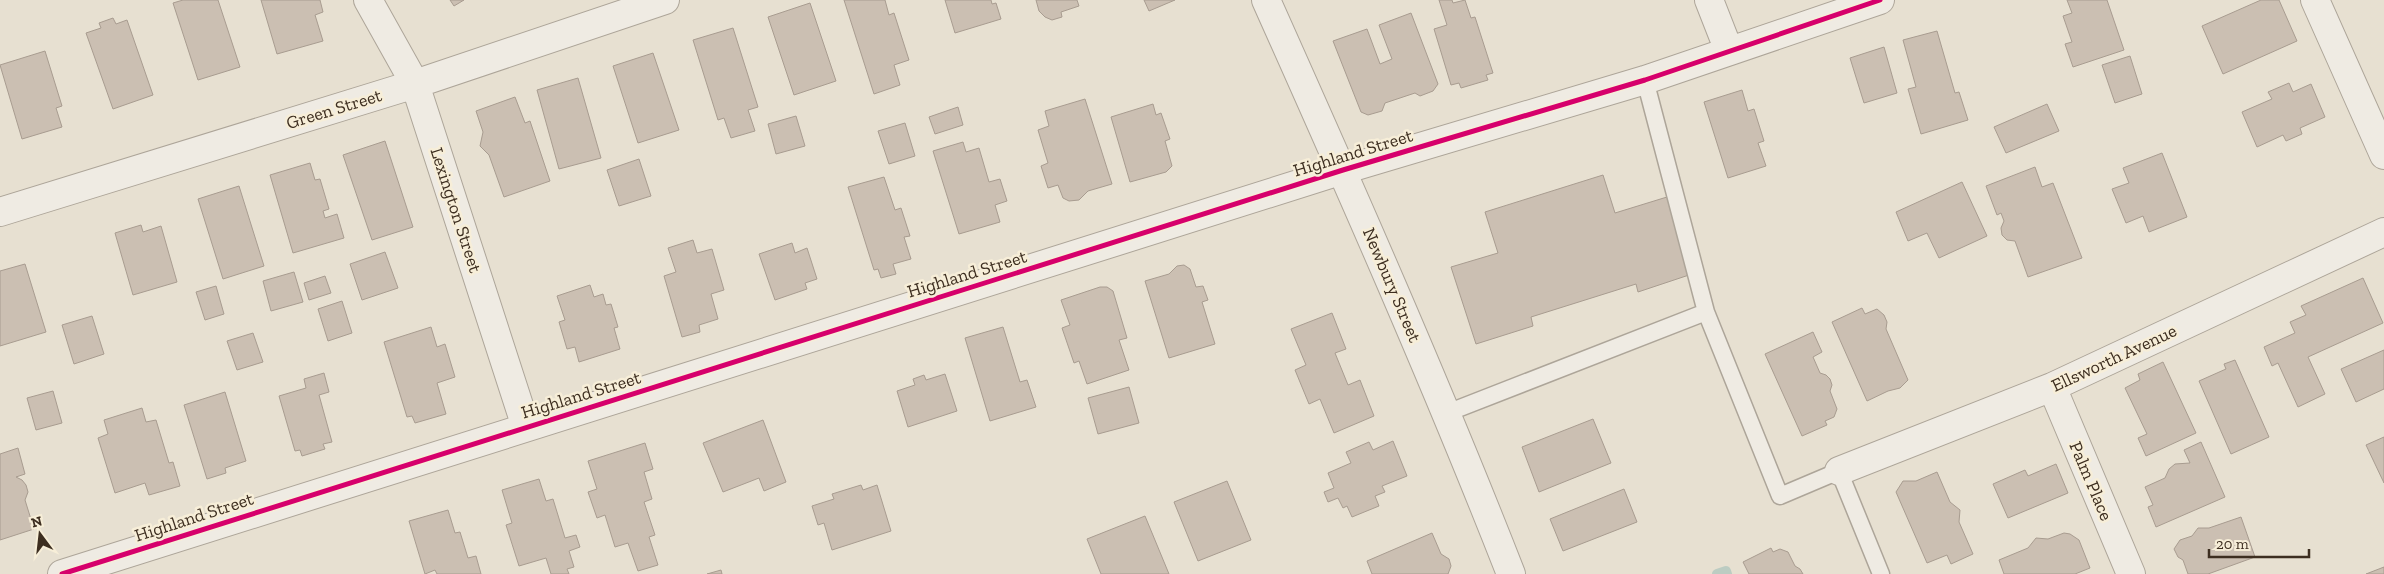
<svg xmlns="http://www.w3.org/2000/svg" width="2384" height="574" font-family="'Zilla Slab',serif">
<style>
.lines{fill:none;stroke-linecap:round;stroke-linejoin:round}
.stream{stroke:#bcccc2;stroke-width:10}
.building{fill:#cbbfb2;stroke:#a89c90}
.lane-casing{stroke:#ada599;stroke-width:19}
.street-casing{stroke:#ada599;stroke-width:30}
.lane{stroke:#efebe3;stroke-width:16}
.street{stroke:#efebe3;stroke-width:28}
.cycleway-casing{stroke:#f7eed8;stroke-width:8}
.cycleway{stroke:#d6006c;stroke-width:5}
.labels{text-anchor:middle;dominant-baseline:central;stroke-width:5;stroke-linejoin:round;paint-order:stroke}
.street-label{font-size:18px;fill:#3d2e20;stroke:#f7eed8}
</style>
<rect width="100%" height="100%" fill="#e7e0d1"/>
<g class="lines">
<path class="stream" d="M1717,574L1726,571L1727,574"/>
</g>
<path class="building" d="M183,0H218L240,67L198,80L173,3Z
M261,0H320L323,12L315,15L323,41L277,54Z
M450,0H464L454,6Z
M844,0H885L889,15L894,13L909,60L894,65L900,85L874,94Z
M945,0H991L992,4L996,3L1001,19L955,33Z
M1036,0H1077L1079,6L1061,12L1062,17L1052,20L1045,17L1039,11Z
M1144,0H1175L1149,11Z
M1439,0H1452L1453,3L1465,0L1471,18L1475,17L1493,73L1486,75L1488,80L1461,88L1459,83L1451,85L1434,29L1447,25Z
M2067,0H2107L2124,50L2073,67L2065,44L2072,42L2063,16L2072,13Z
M2261,0H2279L2297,41L2223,74L2202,26Z
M810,3L836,81L794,95L768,17Z
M1411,13L1438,84L1433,91L1420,96L1415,93L1385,103L1382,111L1368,115L1361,112L1333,41L1367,29L1380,64L1392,59L1379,25Z
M113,18L116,24L127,20L153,95L113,109L86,33L101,28L99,23Z
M733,28L758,107L748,110L755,131L731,138L724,118L718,120L693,40Z
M1937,31L1955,93L1959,92L1968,120L1921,134L1908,89L1916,87L1903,40Z
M1884,47L1897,93L1864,103L1850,58Z
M45,51L62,106L56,108L62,127L22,139L0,65Z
M653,53L679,130L638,143L613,66Z
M2130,56L2142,94L2115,103L2102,65Z
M578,78L601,158L559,169L537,90Z
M2289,83L2293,92L2311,84L2325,117L2300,128L2302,134L2286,141L2283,135L2257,147L2242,112L2272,99L2268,92Z
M1742,90L1748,111L1754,109L1764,141L1758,143L1766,166L1728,178L1704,102Z
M515,97L525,123L530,121L550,181L504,197L489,155L480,146L483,132L476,111Z
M1085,99L1112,184L1088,191L1079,200L1069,201L1063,198L1058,185L1048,188L1041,166L1048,163L1038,130L1049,126L1045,111Z
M1153,104L1156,115L1161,113L1170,139L1165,141L1172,166L1166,172L1130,182L1111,117Z
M2047,104L2059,131L2006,153L1994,127Z
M958,107L963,125L935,134L929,117Z
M796,116L805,146L776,154L768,124Z
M905,123L915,156L889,164L878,131Z
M385,141L413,227L372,240L343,155Z
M963,142L966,152L979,148L989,182L1000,179L1007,201L995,205L1000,222L959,234L933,151Z
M2162,153L2187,217L2149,232L2143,216L2126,223L2112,189L2129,183L2123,168Z
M639,159L651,196L619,206L607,170Z
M310,163L315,180L320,179L329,209L323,211L325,218L337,214L344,238L293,253L270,175Z
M2035,167L2042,187L2053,183L2082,258L2028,277L2015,241L2007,240L2002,235L2001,228L2004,221L2001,213L1997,215L1986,186Z
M1603,175L1615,213L1667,197L1692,274L1638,292L1636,284L1531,317L1533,326L1476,344L1451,267L1498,253L1485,212Z
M884,177L895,210L901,208L910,236L904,237L911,259L893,264L896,274L881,278L878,269L874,270L848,187Z
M1962,182L1987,236L1939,258L1927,233L1908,241L1896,212Z
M239,186L264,266L223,279L198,199Z
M141,225L143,232L161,226L177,282L133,295L115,233Z
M693,240L697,253L712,249L724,290L711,294L718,319L699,325L700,332L682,337L664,276L676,272L668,248Z
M792,243L795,253L807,248L817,279L805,283L807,289L775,300L759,254Z
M385,252L398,288L362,300L350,264Z
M25,264L46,332L0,346V271Z
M1184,265L1190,269L1196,287L1203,286L1208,300L1202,302L1215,344L1169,358L1145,281L1169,274L1177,266Z
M294,272L303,302L271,311L263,281Z
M325,276L331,293L309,300L304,283Z
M2363,278L2383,323L2308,357L2325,394L2298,407L2278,363L2272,366L2264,347L2295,333L2290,322L2306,315L2301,306Z
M590,285L594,297L603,294L606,305L611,304L618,327L614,328L620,349L579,362L575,347L567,349L559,322L565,320L557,296Z
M216,286L224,314L205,320L196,292Z
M1100,287H1107L1113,291L1127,338L1119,340L1129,370L1087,384L1079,361L1074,363L1062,328L1070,325L1061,300Z
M342,301L352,333L328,341L318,309Z
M1862,308L1865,314L1877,309L1884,315L1887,322L1886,329L1908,380L1900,388L1888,391L1867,401L1832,322Z
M1332,313L1346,349L1335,353L1348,385L1360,380L1374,416L1334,433L1320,399L1309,404L1295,370L1306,365L1291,329Z
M92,316L104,354L74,364L62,325Z
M431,327L437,347L445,344L455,377L437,383L446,414L415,423L412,416L407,417L384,342Z
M1003,327L1020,382L1027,380L1036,407L990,421L965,338Z
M1813,332L1822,352L1813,357L1820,373L1826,375L1830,379L1832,385L1830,391L1837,409L1834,417L1825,421L1827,425L1802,436L1765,354Z
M253,333L263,362L237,370L227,341Z
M2384,350V389L2356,402L2341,369Z
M2235,360L2269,437L2231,454L2199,381L2226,369L2224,364Z
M2163,362L2196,433L2146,456L2138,438L2147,434L2125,388L2140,380L2138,374Z
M324,373L329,392L319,395L332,442L323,444L325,449L302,456L300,450L295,451L279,396L306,388L304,379Z
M945,374L957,411L908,427L897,391L915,385L913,379L924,375L926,380Z
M1129,387L1139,423L1098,434L1088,398Z
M53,391L62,423L36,430L27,398Z
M225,392L246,461L225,468L226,473L207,479L184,405Z
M142,408L146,422L156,420L169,463L173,462L180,486L149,495L145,483L115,493L98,438L108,434L104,420Z
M1593,419L1611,463L1539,492L1522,447Z
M763,420L786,482L764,491L759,478L723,492L703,443Z
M2384,437V483L2366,445Z
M1393,441L1407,476L1382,486L1385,492L1375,496L1379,506L1352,517L1347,506L1343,508L1338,498L1328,502L1324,492L1334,488L1328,473L1351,463L1346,452L1369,442L1373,450Z
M2201,442L2225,497L2156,527L2148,507L2153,505L2145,487L2165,478L2169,469L2175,464L2190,463L2184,450Z
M645,443L653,469L644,472L652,499L644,502L655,535L649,537L658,565L638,571L628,543L615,547L605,515L597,518L588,492L597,489L588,461Z
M18,448L25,474L16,477L22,480L26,485L28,492L25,500L34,529L0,540V454Z
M2056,464L2068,493L2008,518L1993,484L2025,470L2028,476Z
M1937,472L1950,502L1960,510L1959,522L1973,554L1951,564L1947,555L1927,563L1896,492L1903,481H1916Z
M539,479L546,501L553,499L565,538L576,535L580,547L569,551L574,567L567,569L569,574H551L546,558L519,566L506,525L512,523L502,490Z
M1227,481L1251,540L1198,561L1174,502Z
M861,485L863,490L877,485L891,531L832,550L824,523L818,525L812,506L834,499L832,494Z
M1624,489L1637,522L1563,551L1550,519Z
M448,510L455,533L460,532L468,558L476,556L481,574H437L435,570L425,574L409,521Z
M1145,516L1169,574H1101L1087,539Z
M2241,517L2255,557L2208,574H2188L2183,560L2178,557L2174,549L2180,540L2192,536L2198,528H2209Z
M1432,533L1441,554L1449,559L1451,566L1448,574H1372L1367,561Z
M2064,533L2070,534L2079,540L2090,568L2075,574H2004L1999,560L2028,548L2036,538L2048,539Z
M1771,548L1773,552L1780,549L1788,552L1795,566L1800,569L1803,574H1749L1743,562Z
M2384,567V574H2366Z
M721,570L722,574H707Z"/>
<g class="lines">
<g class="lane-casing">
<path id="lane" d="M1645,80L1706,312
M1447,413L1706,312L1780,496L1839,471L1881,574"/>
</g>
<g class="street-casing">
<path id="street" d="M368,0L415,84L526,427
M1266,0C1351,190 1435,380 1511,574
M1709,0L1729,51
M2315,0L2384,155
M0,212L415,84L665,0
M2052,387L2131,574
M1839,471L2052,387L2384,232
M62,574L1343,170L1645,80L1880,0"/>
</g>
<use href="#lane" class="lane"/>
<use href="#street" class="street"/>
<g class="cycleway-casing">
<path id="cycleway" d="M62,574L1343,170L1645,80L1880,0"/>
</g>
<use href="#cycleway" class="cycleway"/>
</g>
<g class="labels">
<g class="street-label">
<text transform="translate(334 109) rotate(-17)">Green Street</text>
<text transform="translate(1353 153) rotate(-17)">Highland Street</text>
<text transform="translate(456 210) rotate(72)">Lexington Street</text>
<text transform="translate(967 274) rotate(-17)">Highland Street</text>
<text transform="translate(1392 285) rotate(67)">Newbury Street</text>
<text transform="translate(2114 358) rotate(-25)">Ellsworth Avenue</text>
<text transform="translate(581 395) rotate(-17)">Highland Street</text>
<text transform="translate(2091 481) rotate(67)">Palm Place</text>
<text transform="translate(194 517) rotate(-18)">Highland Street</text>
</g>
</g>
<g transform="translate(40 534) rotate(345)" stroke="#f7eed8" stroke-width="4" paint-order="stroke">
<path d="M0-4L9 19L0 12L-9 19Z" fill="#3d2e20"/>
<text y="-8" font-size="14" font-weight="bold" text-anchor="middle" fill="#3d2e20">N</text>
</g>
<path d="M2209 549v8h100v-8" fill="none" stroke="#3d2e20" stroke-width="2.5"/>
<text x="2216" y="549" font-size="15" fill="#3d2e20" stroke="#f7eed8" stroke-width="4" paint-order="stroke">20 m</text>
</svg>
